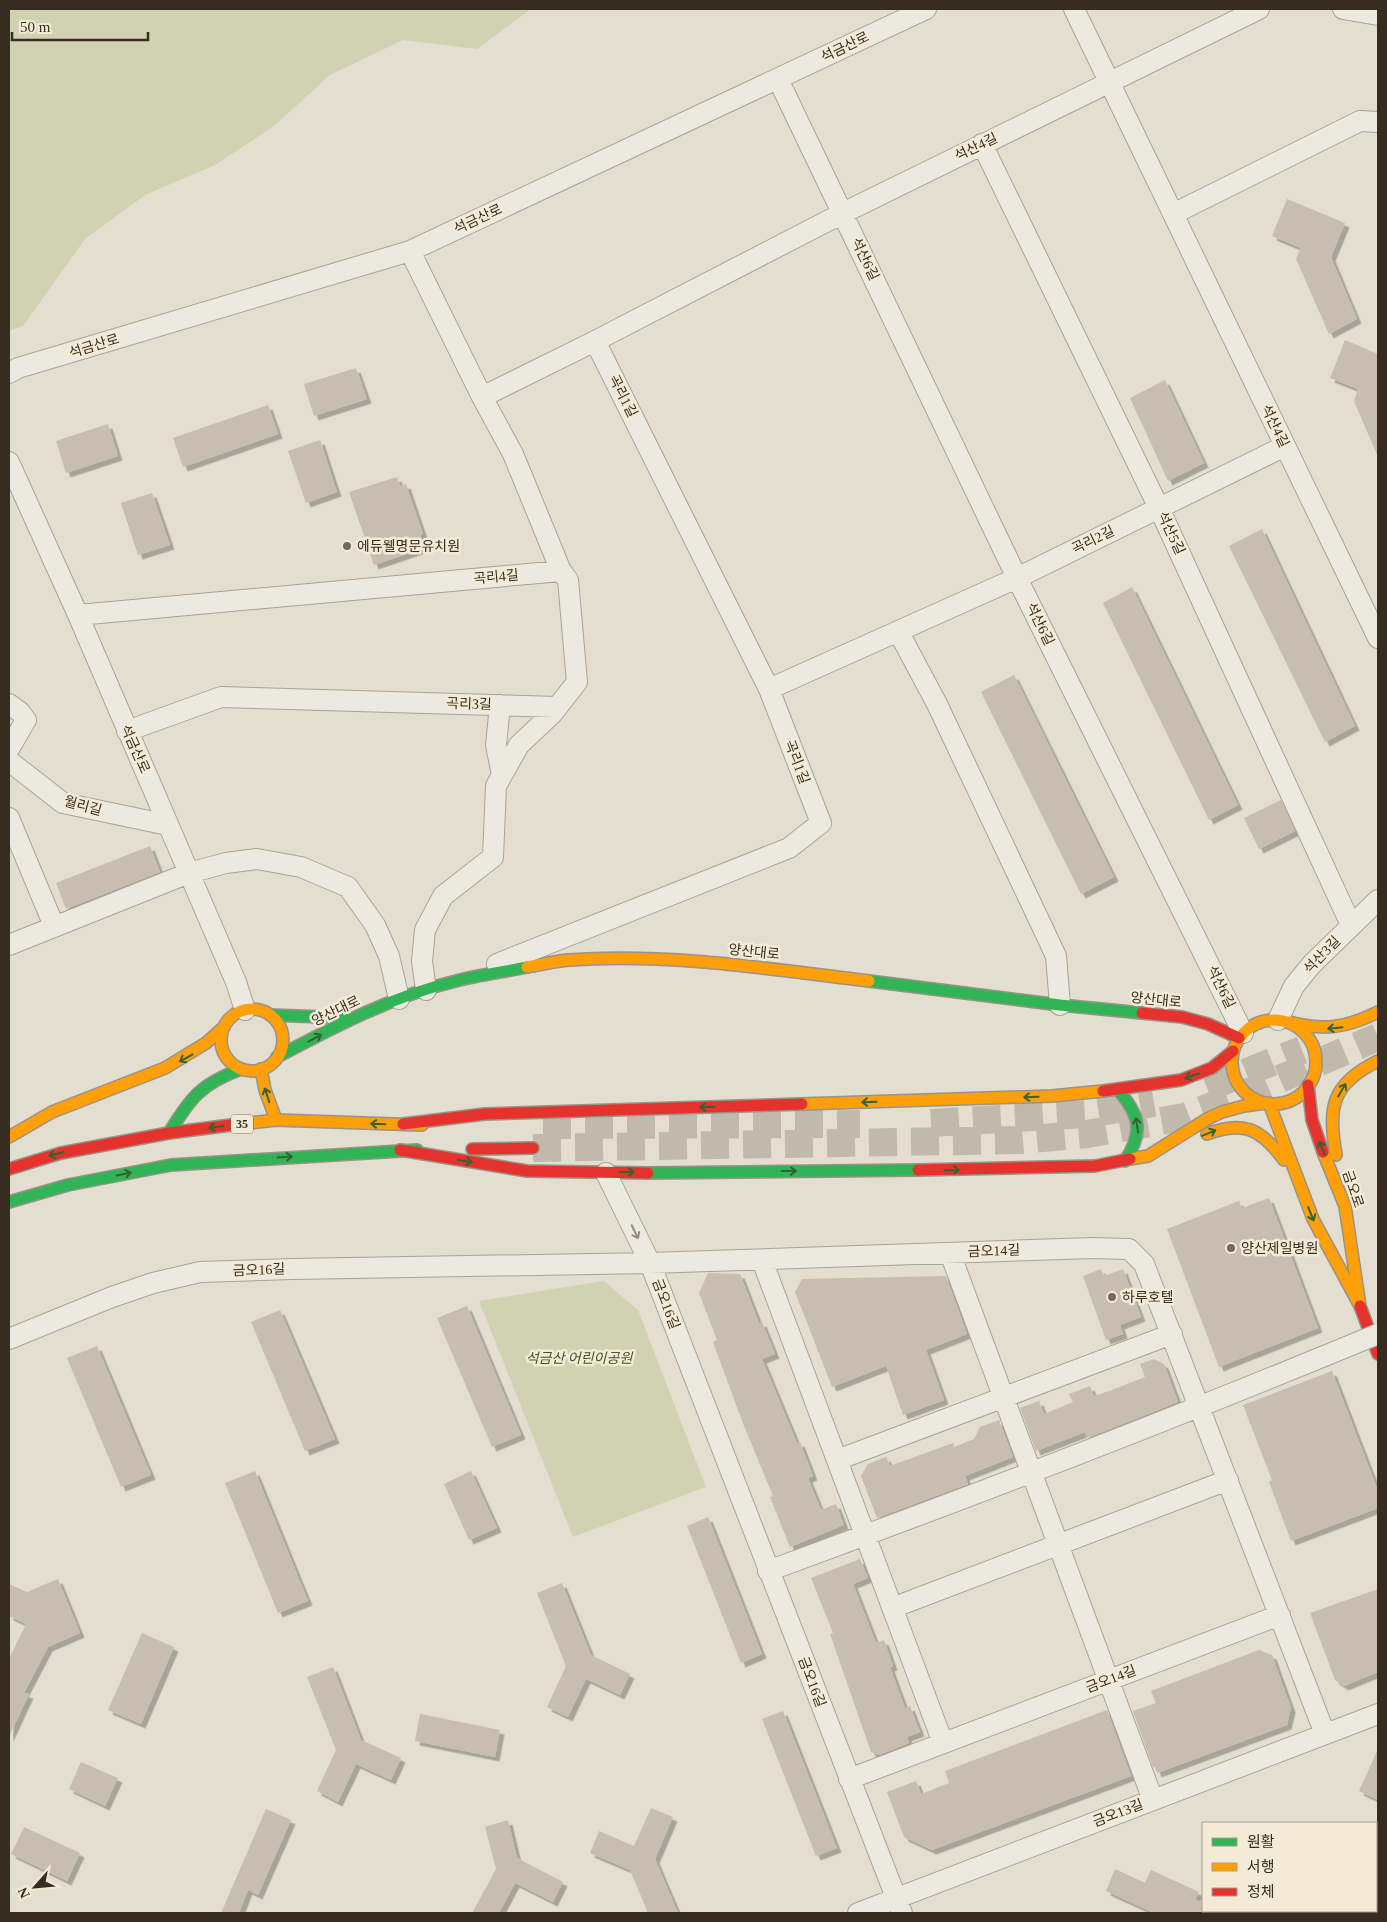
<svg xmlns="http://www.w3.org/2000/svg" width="1387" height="1922" font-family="'Times New Roman','Noto Sans KR',serif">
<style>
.green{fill:#d1d2b2}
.building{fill:#c7bdb0;filter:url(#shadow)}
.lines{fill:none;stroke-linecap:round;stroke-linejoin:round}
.primary-tunnel{stroke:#c1baac;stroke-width:28;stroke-dasharray:28 14;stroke-linecap:butt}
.street-casing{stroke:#a9a397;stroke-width:22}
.fast-casing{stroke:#989388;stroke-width:14}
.slow-casing{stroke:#989388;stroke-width:14}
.jam-casing{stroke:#989388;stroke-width:14}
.street{stroke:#ece9e0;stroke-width:20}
.fast{stroke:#30b455;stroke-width:11}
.slow{stroke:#ff9f0a;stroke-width:11}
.jam{stroke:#e5322d;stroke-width:11}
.street-bridge-casing{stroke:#a9a397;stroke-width:22;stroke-linecap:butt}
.street-bridge{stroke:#ece9e0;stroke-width:20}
.oneway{stroke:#346235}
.oneway2{stroke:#928a80}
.poi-dot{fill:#736a5d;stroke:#f3ebd6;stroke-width:2}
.labels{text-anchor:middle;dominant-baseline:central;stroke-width:5;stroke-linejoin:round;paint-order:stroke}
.shield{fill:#f3ebd6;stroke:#6f6557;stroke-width:1}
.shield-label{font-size:12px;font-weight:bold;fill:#372c20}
.street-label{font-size:14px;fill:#372c20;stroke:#f3ebd6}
.poi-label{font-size:14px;fill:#372c20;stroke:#f3ebd6;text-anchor:start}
.park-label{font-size:14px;font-style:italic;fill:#475228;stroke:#f3ebd6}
</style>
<defs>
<filter id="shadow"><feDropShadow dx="4.5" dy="4.5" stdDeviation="0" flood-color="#0004"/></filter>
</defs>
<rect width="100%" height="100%" fill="#e3decf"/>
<path class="green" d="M9,9H531L477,49L403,40L330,75L274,126L215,165L145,195L85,239L23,326L9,331Z
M604,1281L638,1310L706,1487L573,1537L479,1301Z"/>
<path class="building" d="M1287,199L1345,223L1331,257L1357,319L1329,334L1296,259L1301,248L1272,236Z
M1345,340L1378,354V457L1354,401L1358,389L1330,378Z
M356,368L367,399L314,416L304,384Z
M1165,380L1204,463L1168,481L1130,398Z
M268,405L278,434L183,467L173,438Z
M108,424L118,456L66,473L56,441Z
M320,440L337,492L306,503L288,451Z
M397,477L400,486L406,484L423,534L420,535L424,548L374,565L349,492Z
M152,493L170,545L138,555L121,503Z
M1262,529L1355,726L1325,742L1229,546Z
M1132,587L1238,805L1209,820L1103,603Z
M1014,675L1114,877L1081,894L981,692Z
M1281,800L1295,831L1259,849L1244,818Z
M150,846L160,872L66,909L56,883Z
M1269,1198L1318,1328L1219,1367L1167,1229L1239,1201L1242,1208Z
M1101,1269L1104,1276L1123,1269L1141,1317L1120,1325L1123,1334L1106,1340L1083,1276Z
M708,1273L740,1274L759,1323L762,1322L775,1354L762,1359L797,1443L800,1442L813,1476L808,1478L821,1510L836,1504L844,1525L790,1547L770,1497L773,1496L742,1421L713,1342L717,1340L699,1293Z
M946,1276L967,1334L926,1350L944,1400L903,1415L886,1366L832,1387L795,1292L802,1279Z
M467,1306L521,1435L492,1447L437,1318Z
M280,1310L335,1439L305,1451L251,1322Z
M97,1346L151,1475L121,1487L67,1358Z
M1154,1359L1164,1364L1178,1402L1087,1438L1085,1432L1036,1451L1020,1408L1039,1401L1044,1414L1073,1402L1069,1394L1090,1386L1094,1396L1112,1390L1145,1377L1140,1364Z
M1332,1371L1378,1491V1508L1291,1541L1269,1482L1272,1480L1243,1405Z
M999,1420L1013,1457L965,1476L968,1484L877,1518L861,1476L868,1464L886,1457L890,1466L953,1443L954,1447L974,1439L980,1427Z
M255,1471L308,1601L278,1613L225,1483Z
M471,1471L497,1528L469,1540L444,1484Z
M708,1517L762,1654L741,1663L687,1526Z
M860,1559L868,1578L853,1584L876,1643L884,1640L893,1666L890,1667L905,1708L910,1706L920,1732L907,1737L909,1743L879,1755L871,1752L830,1634L833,1633L811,1578Z
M58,1579L80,1633L48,1647L24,1693L29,1694L9,1737V1659L26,1624L9,1616V1584L27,1592Z
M562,1583L591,1655L630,1674L620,1695L586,1679L568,1717L547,1707L566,1666L537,1593Z
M1378,1589V1672L1344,1686L1335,1680L1310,1613Z
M142,1633L174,1647L141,1724L108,1710Z
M1259,1650L1272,1655L1291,1708L1287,1725L1157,1773L1155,1767H1153L1133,1711L1156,1703L1151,1691Z
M333,1667L361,1740L401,1758L391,1780L356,1764L338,1802L317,1791L336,1750L307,1677Z
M1107,1710L1131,1776L932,1850L904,1837L887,1792L916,1781L921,1794L949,1783L945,1771Z
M783,1711L837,1848L816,1856L762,1719Z
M420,1714L500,1730L495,1757L415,1741Z
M1378,1749V1800L1359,1791Z
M81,1762L118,1778L105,1806L69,1789Z
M651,1808L673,1817L655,1859L678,1913H648L630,1870L590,1853L599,1831L634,1846Z
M266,1809L291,1820L258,1895L248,1890L239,1913H221Z
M508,1820L517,1858L563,1882L553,1902L515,1883L499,1913H472L496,1869L485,1827Z
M24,1827L80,1853L67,1881L11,1854Z
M1115,1869L1145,1883L1151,1870L1199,1892L1195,1899L1203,1903V1911H1221L1227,1913H1154L1106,1891Z"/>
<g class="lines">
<path class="primary-tunnel" d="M1207,1088L1302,1050
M931,1123L1087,1114L1154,1103
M543,1125L860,1124
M533,1148L1022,1140L1087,1134L1184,1117L1261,1087L1378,1037"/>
<g class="street-casing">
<path id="street" d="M1074,9L1378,638
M1343,9L1378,15
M778,79L1017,578L1243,1033
M982,144L1159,508L1351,925
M1173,214L1360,121L1378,122
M410,251L482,397L513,454L561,571L568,580L577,682L552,714L519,745L496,786L493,857L443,896L425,930L422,961L426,990
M9,373L18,368L410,251L926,9
M482,397L595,341L843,213L1259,9
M9,462L78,615L236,982L245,1010
M78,615L561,571
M898,631L937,704L1056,956L1060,1005
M769,689L1017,578L1285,446
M9,704L20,712L26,720L9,749
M500,705L496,745L502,775
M127,731L221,697L557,707
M9,761L63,803L168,825
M9,818L54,926
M9,945L189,873L226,863L257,859L301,867L348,887L375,925L389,956L399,999
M497,964L789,848L821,823L769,689L595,341
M1278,1020L1294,986L1312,964L1378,900
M606,1173L650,1263L902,1913
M950,1253L1153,1800
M762,1260L943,1743
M9,1339L112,1297L153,1283L200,1272L292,1269L650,1263L1093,1248L1129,1249L1144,1264L1325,1734
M837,1460L1172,1334
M768,1571C954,1503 1139,1432 1322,1357
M892,1608L1228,1480
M849,1779L1280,1615
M858,1913L1378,1714"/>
</g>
<g class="fast-casing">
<path id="fast" d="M869,981L1060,1005L1142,1013
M270,1015L350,1018
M277,1057C334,1027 392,996 456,981C479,975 503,972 527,967
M1118,1090C1140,1115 1144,1132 1125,1161
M169,1133C191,1097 201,1084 241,1069
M648,1173L918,1170
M9,1202L68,1185L171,1165L417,1150"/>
</g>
<g class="slow-casing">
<path id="slow" d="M527,967C541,965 555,961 569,960C669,953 770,969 869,981
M221 1040a31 31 0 1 1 62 0a31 31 0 1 1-62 0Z
M1232 1062a42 42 0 1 1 84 0a42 42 0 1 1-84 0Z
M1289,1022C1324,1031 1346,1028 1378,1012
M261,1069L265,1090L276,1120
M1269,1103L1313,1219L1360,1306L1345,1206L1323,1152
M802,1104L1052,1096L1103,1091
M231,1125L276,1120L422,1125
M1207,1134C1244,1120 1261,1129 1284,1160
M9,1137L52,1112L165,1068L206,1043L224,1027
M1336,1155C1328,1107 1331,1084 1378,1061
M1130,1159L1148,1156L1207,1119L1222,1112L1244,1106L1266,1103"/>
</g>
<g class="jam-casing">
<path id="jam" d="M1142,1013L1182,1017L1208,1024L1239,1038
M1308,1085L1312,1120L1323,1152
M1103,1091L1181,1080L1212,1068L1233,1051
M403,1124L485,1114L802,1104
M472,1149L533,1148
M400,1150L527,1171L648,1173
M9,1169L61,1153L169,1133L231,1125
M918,1170L1095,1166L1130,1159
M1360,1306L1378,1354"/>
</g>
<use href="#street" class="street"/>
<use href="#fast" class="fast"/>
<use href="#slow" class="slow"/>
<use href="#jam" class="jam"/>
<g class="street-bridge-casing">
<path id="street-bridge" d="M1322,1357L1378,1334"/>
</g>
<use href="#street-bridge" class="street-bridge"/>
</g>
<defs><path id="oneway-shaft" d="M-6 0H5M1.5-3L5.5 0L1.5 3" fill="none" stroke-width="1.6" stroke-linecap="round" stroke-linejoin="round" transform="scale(1.25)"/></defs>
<g class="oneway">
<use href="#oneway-shaft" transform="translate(1335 1028) rotate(174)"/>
<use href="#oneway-shaft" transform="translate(315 1038) rotate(-28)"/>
<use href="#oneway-shaft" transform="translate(186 1058) rotate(151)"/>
<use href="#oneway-shaft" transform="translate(1192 1076) rotate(161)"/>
<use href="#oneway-shaft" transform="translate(1342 1090) rotate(-60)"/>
<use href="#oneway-shaft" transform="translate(267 1095) rotate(-108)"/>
<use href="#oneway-shaft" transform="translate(1031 1097) rotate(178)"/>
<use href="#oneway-shaft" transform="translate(869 1102) rotate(178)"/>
<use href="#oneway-shaft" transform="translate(707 1107) rotate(178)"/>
<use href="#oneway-shaft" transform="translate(378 1124) rotate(-178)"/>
<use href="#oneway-shaft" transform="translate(1137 1125) rotate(-98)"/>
<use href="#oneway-shaft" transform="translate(216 1127) rotate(173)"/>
<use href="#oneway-shaft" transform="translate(1209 1133) rotate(-23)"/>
<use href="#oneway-shaft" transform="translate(1322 1148) rotate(-112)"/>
<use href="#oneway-shaft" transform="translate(56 1154) rotate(164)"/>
<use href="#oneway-shaft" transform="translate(285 1157) rotate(-4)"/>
<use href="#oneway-shaft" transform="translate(465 1161) rotate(9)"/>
<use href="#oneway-shaft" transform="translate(952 1170) rotate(-1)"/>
<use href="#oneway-shaft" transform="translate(789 1171)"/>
<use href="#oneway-shaft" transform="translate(627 1172)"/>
<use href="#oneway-shaft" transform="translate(124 1174) rotate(-11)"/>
<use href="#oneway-shaft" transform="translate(1311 1214) rotate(68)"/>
</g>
<use class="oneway2" href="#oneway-shaft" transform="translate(635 1232) rotate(64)"/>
<g class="poi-dot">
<circle cx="347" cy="546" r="5"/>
<circle cx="1231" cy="1248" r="5"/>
<circle cx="1112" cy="1297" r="5"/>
</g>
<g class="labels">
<rect class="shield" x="231" y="1114.5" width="22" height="19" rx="4"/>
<g class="shield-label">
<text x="242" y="1124">35</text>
</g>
<g class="street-label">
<text transform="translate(845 47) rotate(-26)">석금산로</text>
<text transform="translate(976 147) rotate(-26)">석산4길</text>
<text transform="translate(478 219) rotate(-25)">석금산로</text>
<text transform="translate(865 259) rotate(64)">석산6길</text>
<text transform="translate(94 346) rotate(-17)">석금산로</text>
<text transform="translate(623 396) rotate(63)">곡리1길</text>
<text transform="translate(1275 426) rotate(64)">석산4길</text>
<text transform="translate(1171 533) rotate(65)">석산5길</text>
<text transform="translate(1093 540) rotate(-26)">곡리2길</text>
<text transform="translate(496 577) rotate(-5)">곡리4길</text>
<text transform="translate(1040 624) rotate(64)">석산6길</text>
<text transform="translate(469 704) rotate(2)">곡리3길</text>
<text transform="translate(135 749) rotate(66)">석금산로</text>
<text transform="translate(797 762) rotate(69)">곡리1길</text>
<text transform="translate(83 806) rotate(15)">월리길</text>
<text transform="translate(754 952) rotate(6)">양산대로</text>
<text transform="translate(1322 955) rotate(-46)">석산3길</text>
<text transform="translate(1221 987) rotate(64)">석산6길</text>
<text transform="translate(1156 1000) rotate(6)">양산대로</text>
<text transform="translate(336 1011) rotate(-26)">양산대로</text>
<text transform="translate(1353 1189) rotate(71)">금오로</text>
<text transform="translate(994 1251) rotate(-2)">금오14길</text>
<text transform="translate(259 1270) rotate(-2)">금오16길</text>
<text transform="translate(666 1304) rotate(69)">금오16길</text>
<text transform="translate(1111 1679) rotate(-21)">금오14길</text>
<text transform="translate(812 1682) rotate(69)">금오16길</text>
<text transform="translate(1118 1813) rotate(-21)">금오13길</text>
</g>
<g class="poi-label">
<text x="357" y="546">에듀웰명문유치원</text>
<text x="1241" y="1248">양산제일병원</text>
<text x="1122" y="1297">하루호텔</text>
</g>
<g class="park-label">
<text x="579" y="1358">석금산 어린이공원</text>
</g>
</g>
<rect width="1387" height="1922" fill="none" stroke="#372c20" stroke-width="20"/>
<rect x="1202" y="1822" width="175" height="90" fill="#f3ebd6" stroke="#a89f8d"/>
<rect x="1212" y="1838" width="25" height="8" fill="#30b455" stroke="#a89f8d"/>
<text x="1247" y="1847" font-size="15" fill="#372c20">원활</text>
<rect x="1212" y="1863" width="25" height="8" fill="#ff9f0a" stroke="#a89f8d"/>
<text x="1247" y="1872" font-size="15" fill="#372c20">서행</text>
<rect x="1212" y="1888" width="25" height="8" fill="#e5322d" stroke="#a89f8d"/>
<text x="1247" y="1897" font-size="15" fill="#372c20">정체</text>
<g transform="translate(35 1887) rotate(243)" stroke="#f3ebd6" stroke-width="4" paint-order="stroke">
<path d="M0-4L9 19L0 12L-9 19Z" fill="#372c20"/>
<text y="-8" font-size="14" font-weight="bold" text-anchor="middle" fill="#372c20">N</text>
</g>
<path d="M12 32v8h136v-8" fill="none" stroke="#372c20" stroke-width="2.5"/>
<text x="20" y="32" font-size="15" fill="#372c20" stroke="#f3ebd6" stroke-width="4" paint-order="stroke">50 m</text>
</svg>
